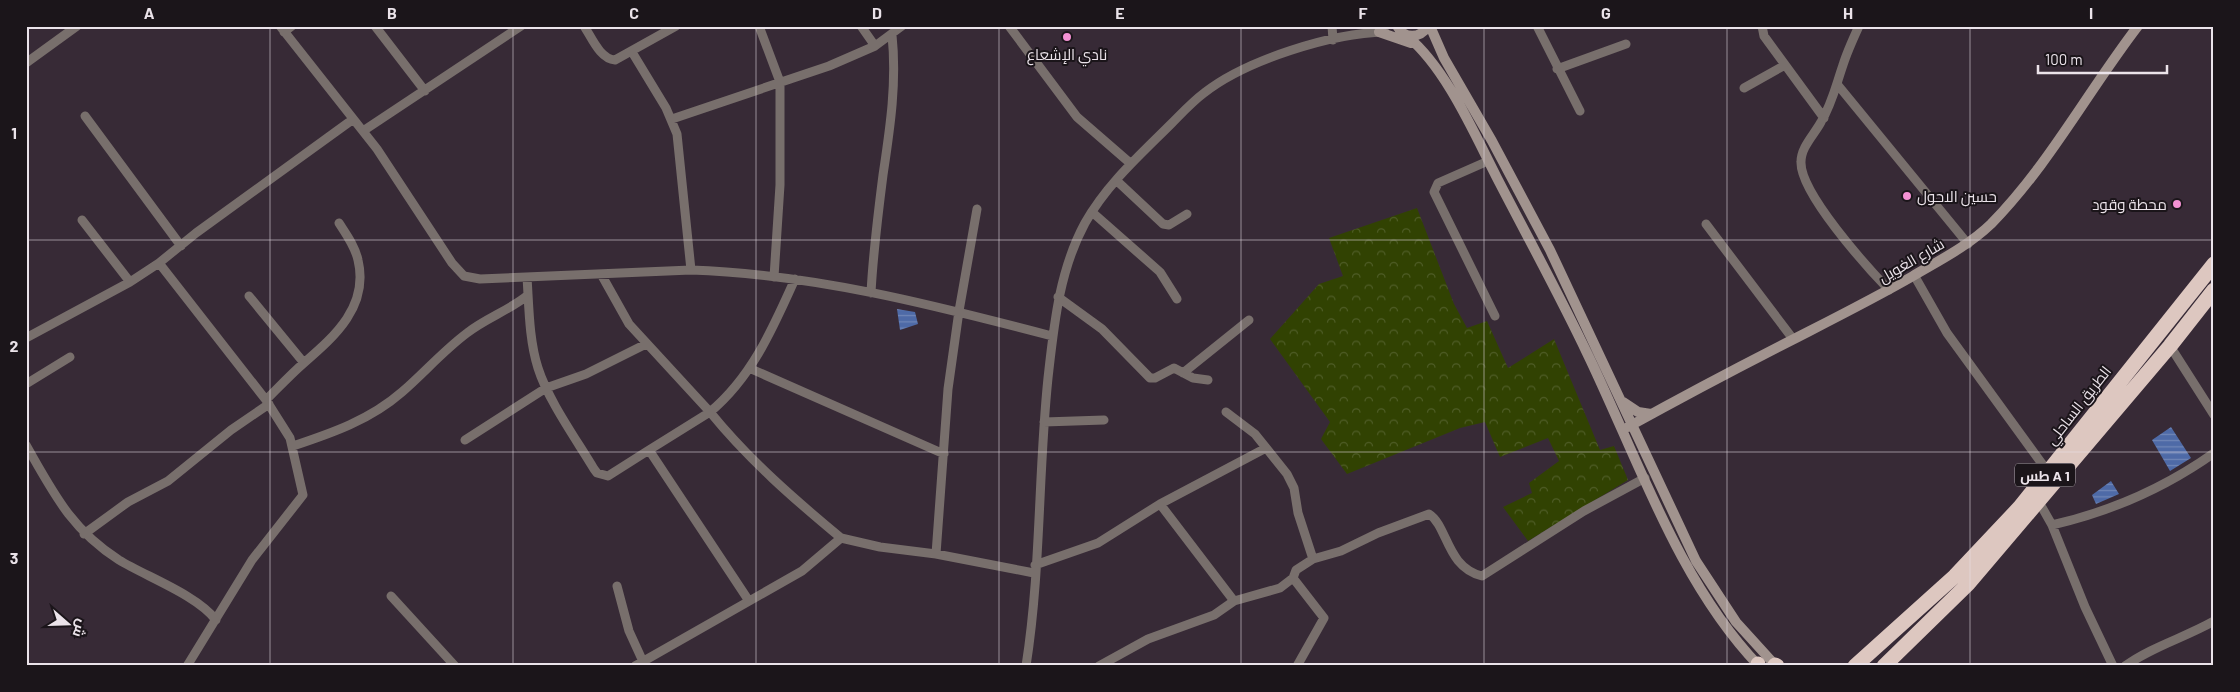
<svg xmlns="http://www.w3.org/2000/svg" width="2240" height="692" font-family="Barlow,Cairo,sans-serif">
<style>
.forest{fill:url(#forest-crowns)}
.water{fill:url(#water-rules)}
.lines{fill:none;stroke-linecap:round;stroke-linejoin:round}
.street{stroke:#786f6c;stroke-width:9}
.secondary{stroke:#a1938e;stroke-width:10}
.highway{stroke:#ddc7c0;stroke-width:15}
.grid{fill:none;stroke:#ebe3ea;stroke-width:1;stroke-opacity:0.55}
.poi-dot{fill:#f491d4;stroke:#1b151a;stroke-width:2}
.labels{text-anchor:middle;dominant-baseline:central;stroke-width:4;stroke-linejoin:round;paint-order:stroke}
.shield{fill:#1b151a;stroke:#ada5ac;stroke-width:1}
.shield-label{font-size:14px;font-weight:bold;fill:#ebe3ea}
.poi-label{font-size:15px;fill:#ebe3ea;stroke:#1b151a}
.street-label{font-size:15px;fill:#ebe3ea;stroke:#1b151a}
.neatline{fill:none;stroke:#ebe3ea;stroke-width:2}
.grid-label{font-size:16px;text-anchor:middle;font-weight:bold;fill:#ebe3ea}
</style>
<defs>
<pattern id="forest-crowns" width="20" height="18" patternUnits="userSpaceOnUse" patternTransform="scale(1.25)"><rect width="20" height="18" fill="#314202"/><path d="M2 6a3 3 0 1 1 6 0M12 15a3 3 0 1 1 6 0" fill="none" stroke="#4f5d27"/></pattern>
<pattern id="water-rules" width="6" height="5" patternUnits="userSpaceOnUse" patternTransform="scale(1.25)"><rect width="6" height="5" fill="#4e6aa7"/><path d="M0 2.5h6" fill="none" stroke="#7086b7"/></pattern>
</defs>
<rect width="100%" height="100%" fill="#372a36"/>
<path class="forest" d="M1417,208L1454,304L1467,328L1487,321L1508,368L1554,339L1600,450L1614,446L1628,480L1528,541L1503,507L1532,493L1529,483L1559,461L1548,438L1500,457L1485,422L1460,428L1347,474L1321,439L1330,422L1270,339L1319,284L1343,276L1329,238Z"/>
<path class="water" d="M897,309L915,312L918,324L900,330Z
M2171,427L2191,458L2170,471L2152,440Z
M2111,481L2119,494L2096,504L2092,495Z"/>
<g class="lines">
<path class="street" d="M280,26L377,149L452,263L464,276L480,279L691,270C813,274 934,305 1052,336
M375,26L425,91
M584,26C592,38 600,59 615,60L676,26
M759,26L780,82V185L774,277
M861,26L875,46
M1009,26L1077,117L1130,163
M1332,26L1333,40
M1537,26L1580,111
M1762,26L1764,36L1824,118
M1859,26C1853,39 1847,52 1843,65C1836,85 1832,104 1821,122C1814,135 1801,147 1801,162C1800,193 1867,267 1889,290
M284,32L292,26
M632,52L666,108L677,134L691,270
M26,63L77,26
M1557,69L1626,44
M1837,84L1968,244
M1744,88L1785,65
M85,116L181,246
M672,119L829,66L875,46L902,26
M363,131L521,26
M1488,161L1438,183L1434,192L1495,316
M1116,180L1163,224L1169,225L1187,214
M1092,212L1160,272L1177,299
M82,220L130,282
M1706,224L1793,339
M159,263L266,400L290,438L303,495L252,560L187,666
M601,274L629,324L710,412L649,450L749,601
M1914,275L1947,333L2048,472
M527,277C529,307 529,340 538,368C548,400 576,439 594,469L597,473L608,476L649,450
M871,293C873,253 878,214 883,175C890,128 897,83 892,35
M249,296L304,363
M1058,297L1102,329L1150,378H1155L1174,368L1193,378L1208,380
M26,338L130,282L159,263L196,233L352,120
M2170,346L2214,415
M749,368L944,454
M1183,373L1249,320
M26,384L70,357
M266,400C279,387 291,374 305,362C335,336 369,306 358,260C355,246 346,234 339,223
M1226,412L1255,434L1287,474L1294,488L1298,513L1313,559L1296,570L1293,578L1280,588L1234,601
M1044,422L1104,420
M465,440L546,388L586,374L646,344
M26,445C54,494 71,529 119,560C147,577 197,595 216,620
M293,446C332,433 370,420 402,392C424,373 443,351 467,333C486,318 510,310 528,295
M2039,502L2052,525C2109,512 2166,487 2214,453
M1160,504L1266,448
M2052,525L2085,607L2113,666
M84,534L128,502L168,481L231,430L269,404
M841,538L880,547L936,554L1034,573
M936,554L948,389L959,311L977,209
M1313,559L1341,551L1378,533L1429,514C1448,526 1446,567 1482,576L1584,511L1645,478
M1035,565L1098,543L1160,504L1234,601L1214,615L1148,639L1099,666
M1293,578L1324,618L1297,666
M617,586L629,631L645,666
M391,596L455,666
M635,666L802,571L841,538C794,499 749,460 710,412C752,377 773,328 795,279
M1026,666C1041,571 1038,474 1048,378C1054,325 1059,271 1085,223C1107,184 1140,155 1171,124C1182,113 1192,102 1204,93C1246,60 1332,33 1385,32
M2125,666C2153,646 2184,638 2214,621"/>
<path class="secondary" d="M1397,26C1404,39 1420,39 1428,26
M1430,26L1444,58L1492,141L1550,250L1696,561L1736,622L1776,666
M1379,32L1411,43
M1407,36C1446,68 1474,133 1497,178C1527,236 1559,294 1587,353C1637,456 1678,582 1759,666
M1623,402L1638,412L1651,414
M1628,427C1682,397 1737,368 1792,340C1833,319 1873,299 1913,276C1940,260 1968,246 1991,224C2049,165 2088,91 2138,26"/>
<path class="highway" d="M1758,664V666
M1775,665L1777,666
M1855,666L1955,576L2020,507L2214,264
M1884,666L1968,584L2170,346L2214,290"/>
</g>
<path class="grid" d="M270,26V666M513,26V666M756,26V666M999,26V666M1241,26V666M1484,26V666M1727,26V666M1970,26V666M26,240H2214M26,452H2214"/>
<g class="poi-dot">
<circle cx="1067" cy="37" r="5"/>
<circle cx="1907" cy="196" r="5"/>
<circle cx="2177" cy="204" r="5"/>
</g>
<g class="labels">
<rect class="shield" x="2015" y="463.5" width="60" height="23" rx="4"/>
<g class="shield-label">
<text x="2045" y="475">طس A 1</text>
</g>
<g class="poi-label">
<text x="1067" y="54">نادي الإشعاع</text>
<text x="1917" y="196" text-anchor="start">حسين الاحول</text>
<text x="2167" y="204" text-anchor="end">محطة وقود</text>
</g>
<g class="street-label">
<text transform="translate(1911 260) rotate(-30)">شارع الغويل</text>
<text transform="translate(2078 405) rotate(-52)">الطريق الساحلي</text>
</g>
</g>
<rect width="2240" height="692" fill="none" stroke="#1b151a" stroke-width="55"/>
<g transform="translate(68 624) rotate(110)" stroke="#1b151a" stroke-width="4" paint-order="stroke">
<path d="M0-4L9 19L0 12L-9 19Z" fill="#ebe3ea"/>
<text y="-8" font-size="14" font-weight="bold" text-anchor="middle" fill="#ebe3ea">ش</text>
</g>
<path d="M2038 65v8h129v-8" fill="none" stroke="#ebe3ea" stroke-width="2.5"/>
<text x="2045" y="65" font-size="15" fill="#ebe3ea" stroke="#1b151a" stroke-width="4" paint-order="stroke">100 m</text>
<rect x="28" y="28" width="2184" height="636" class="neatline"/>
<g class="grid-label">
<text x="149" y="19">A</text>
<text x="392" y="19">B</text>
<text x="634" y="19">C</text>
<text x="877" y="19">D</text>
<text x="1120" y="19">E</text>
<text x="1363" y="19">F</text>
<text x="1606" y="19">G</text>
<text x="1848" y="19">H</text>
<text x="2091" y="19">I</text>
<text x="14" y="139">1</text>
<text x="14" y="352">2</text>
<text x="14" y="564">3</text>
</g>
</svg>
